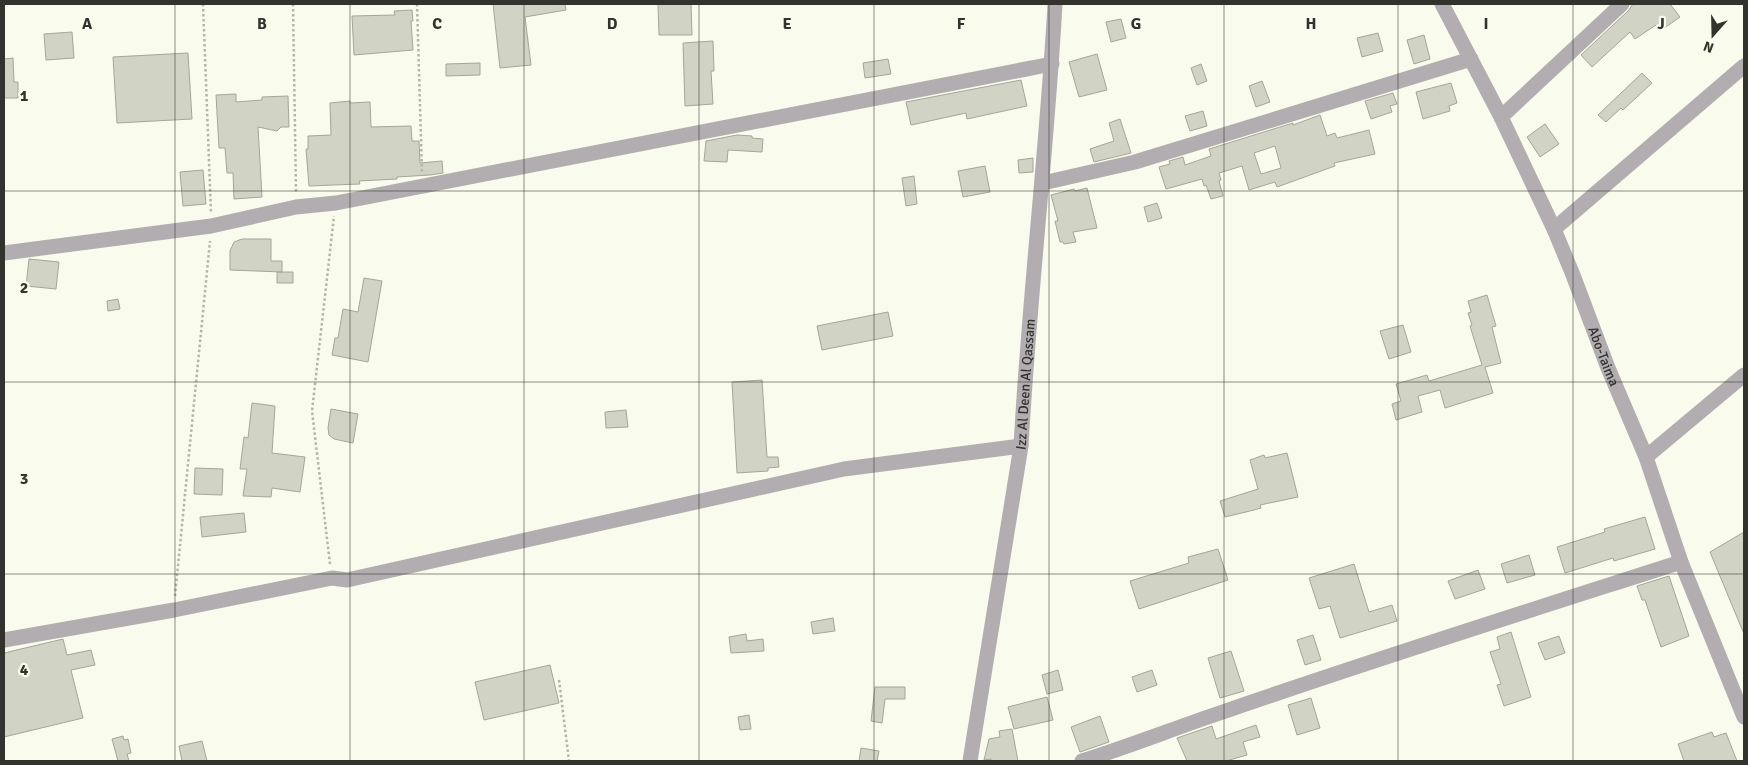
<svg xmlns="http://www.w3.org/2000/svg" width="1748" height="765" font-family="Signika,sans-serif">
<style>
.building{fill:#d1d3c5;stroke:#a5a698;fill-rule:evenodd}
.lines{fill:none;stroke-linecap:round;stroke-linejoin:round}
.path{stroke:#b4b5a9;stroke-width:2.5;stroke-dasharray:2.5 2.5;stroke-linecap:butt}
.minor{stroke:#b2adb1;stroke-width:15}
.grid{fill:none;stroke:#32332d;stroke-width:1;stroke-opacity:0.55}
.labels{text-anchor:middle;dominant-baseline:central;stroke-width:4.5;stroke-linejoin:round;paint-order:stroke}
.street-label{font-size:14px;fill:#32332d;stroke:#f9fbec}
.grid-label{font-size:16px;text-anchor:middle;font-weight:bold;fill:#32332d;stroke:#f9fbec;stroke-width:4.5;stroke-linejoin:round;paint-order:stroke}
</style>
<rect width="100%" height="100%" fill="#f9fbec"/>
<path class="building" d="M493,4H565L566,10L525,17L531,65L500,68Z
M658,4H691L692,35H659Z
M1633,4H1670L1680,17L1660,31L1656,25L1635,39L1630,32L1592,67L1581,55L1628,11Z
M412,10L413,21H411L413,50L354,55L352,16L395,15L394,11Z
M1121,19L1126,38L1111,42L1106,22Z
M72,32L74,58L46,60L44,34Z
M1378,33L1383,51L1362,57L1357,38Z
M1424,35L1430,59L1414,64L1407,40Z
M713,41L714,71H711L713,104L685,106L683,43Z
M188,53L192,119L117,123L113,57Z
M1097,54L1107,90L1079,97L1069,62Z
M13,58L14,82H18V98H4V59Z
M888,59L891,74L865,78L863,63Z
M480,63V75L446,76V64Z
M1201,64L1207,81L1197,85L1191,68Z
M1642,73L1652,83L1623,110L1621,108L1606,122L1598,115Z
M1021,80L1027,106L967,119L966,113L911,125L906,102Z
M1262,81L1270,102L1256,107L1249,86Z
M1451,83L1457,103L1449,106L1450,111L1423,119L1416,92Z
M1393,93L1397,104L1390,106L1392,112L1371,119L1365,101Z
M236,94V102L262,100V97L288,96L289,127H281L277,131L258,127L262,197L234,199L233,173H227L225,148H219L216,95Z
M350,101V103L370,102L371,127L411,126L412,141H419L420,163L442,161L443,173L430,175L397,177V179L359,181L360,184L309,186L306,149H308V136L331,135L330,103Z
M1203,111L1207,126L1190,131L1185,116Z
M1320,115L1327,136L1335,133L1337,138L1369,130L1375,154L1334,163L1335,166L1277,187L1275,182L1249,190L1242,166L1219,173L1221,180L1219,181L1223,196L1211,199L1206,185L1204,186L1202,179L1166,189L1159,167L1170,164L1169,161L1183,157L1185,165L1211,156L1209,149L1293,123V125ZM1275,146L1281,168L1261,174L1254,153Z
M1120,119L1131,153L1094,162L1090,149L1114,141L1109,123Z
M1545,124L1559,144L1540,157L1527,137Z
M737,135L752,136V138L763,139L762,152L728,150L727,162L704,161L706,141Z
M1033,158V172L1019,173L1018,160Z
M985,166L990,192L963,197L958,171Z
M203,170L206,204L183,206L180,172Z
M914,176L917,204L906,206L902,178Z
M1087,188L1097,228L1073,232L1076,242L1064,244L1063,242H1060L1055,221H1058L1051,195L1074,189L1075,191Z
M1157,203L1162,218L1148,222L1144,207Z
M242,239H271V261H282V272L230,270V251L234,242Z
M29,259L59,262L56,289L26,286Z
M277,272H293V283H277Z
M364,278L382,281L368,362L332,355L335,338H338L343,309L358,312Z
M1487,295L1496,326L1492,327L1501,363L1485,367L1493,393L1445,408L1440,390L1418,396L1422,412L1396,420L1392,404L1401,401L1396,384L1427,375L1429,381L1482,365L1470,326L1472,325L1468,313L1471,312L1468,301Z
M118,299L120,309L108,311L107,301Z
M888,312L893,336L822,350L817,326Z
M1403,325L1411,352L1389,359L1380,331Z
M762,380L767,457H778L779,467L768,468V471L737,473L732,382Z
M252,403L275,406L272,453L305,457L300,492L272,488L271,497L243,496L247,469H240L244,437L248,438Z
M331,409L358,414L353,443L334,439L329,435L328,428Z
M626,410L628,427L606,428L605,412Z
M1287,453L1298,497L1260,505L1261,508L1254,510L1225,517L1220,501L1258,489L1250,460L1264,455L1265,458Z
M195,468L223,469L222,495L194,494Z
M244,513L246,532L202,537L200,517Z
M1645,517L1655,549L1614,561L1613,558L1565,573L1557,547L1605,532L1604,529Z
M1744,532V634L1710,552Z
M1218,549L1228,580L1139,609L1130,581L1189,563L1188,557Z
M1529,555L1535,575L1507,583L1501,564Z
M1354,564L1369,612L1392,605L1397,621L1340,638L1330,606L1319,609L1309,578Z
M1478,570L1485,589L1455,599L1448,581Z
M1669,576L1689,636L1661,647L1645,600H1642L1637,586Z
M833,618L835,631L813,634L811,622Z
M1511,632L1531,697L1504,706L1497,685L1501,684L1490,652L1500,649L1497,637Z
M746,634L747,641L763,639L764,651L731,653L729,637Z
M1313,635L1321,660L1305,665L1297,640Z
M1559,636L1565,653L1545,660L1538,643Z
M63,639L67,655L91,650L95,665L71,670L83,718L4,737V653Z
M1231,651L1244,691L1220,698L1208,658Z
M550,665L559,703L484,720L475,682Z
M1058,670L1063,690L1047,694L1042,675Z
M1152,670L1157,685L1137,692L1132,677Z
M875,687H905V699H885L882,723L871,721Z
M1047,697L1053,720L1014,729L1008,707Z
M1311,698L1320,728L1297,735L1288,705Z
M749,715L751,729L740,730L738,717Z
M1100,716L1109,742L1080,752L1071,727Z
M1256,725L1260,737L1243,742L1247,755L1226,761H1187L1177,738L1212,726L1216,739Z
M1012,729L1018,761H991V759L984,760L989,739L1000,737L999,731Z
M1712,732L1714,737L1726,733L1737,761H1684L1678,744Z
M123,736L124,740L128,739L131,753L127,754L129,761H118L112,739Z
M202,741L207,761H182L179,746Z
M861,748L879,751L877,761H859Z"/>
<g class="lines">
<path class="path" d="M203,4L211,213
M293,4L296,193
M417,4L422,172
M330,564L312,411L334,216
M175,596L210,241
M559,680L569,761"/>
<g class="minor">
<path id="s1" d="M1442,4L1501,117L1554,229L1573,275L1608,368L1646,457L1681,562L1744,717"/>
<path d="M1501,117L1622,4"/>
<path d="M1043,183L1135,162L1471,59"/>
<path d="M1554,229L1744,66"/>
<path d="M4,253L211,226L296,207L336,203L1052,64"/>
<path d="M1646,457L1744,375"/>
<path d="M4,640L174,610L332,578L347,580L844,469L1021,446"/>
<path id="s2" d="M970,761L1021,446C1029,298 1047,151 1055,4"/>
<path d="M1082,761C1127,747 1170,730 1214,715C1369,661 1525,612 1681,562"/>
</g>
</g>
<path class="grid" d="M175,4V761M350,4V761M524,4V761M699,4V761M874,4V761M1049,4V761M1224,4V761M1398,4V761M1573,4V761M4,191H1744M4,382H1744M4,574H1744"/>
<g class="labels">
<g class="street-label">
<text stroke="none"><textPath href="#s1" startOffset="388">Abo-Taima</textPath></text>
<text stroke="none"><textPath href="#s2" startOffset="381">Izz Al Deen Al Qassam</textPath></text>
</g>
</g>
<g class="grid-label">
<text x="87" y="29">A</text>
<text x="262" y="29">B</text>
<text x="437" y="29">C</text>
<text x="612" y="29">D</text>
<text x="787" y="29">E</text>
<text x="961" y="29">F</text>
<text x="1136" y="29">G</text>
<text x="1311" y="29">H</text>
<text x="1486" y="29">I</text>
<text x="1661" y="29">J</text>
<text x="24" y="101">1</text>
<text x="24" y="293">2</text>
<text x="24" y="484">3</text>
<text x="24" y="675">4</text>
</g>
<rect width="1748" height="765" fill="none" stroke="#32332d" stroke-width="10"/>
<g transform="translate(1713 35) rotate(200)" stroke="#f9fbec" stroke-width="4" paint-order="stroke">
<path d="M0-4L9 19L0 12L-9 19Z" fill="#32332d"/>
<text y="-8" font-size="14" font-weight="bold" text-anchor="middle" fill="#32332d">N</text>
</g>
</svg>
